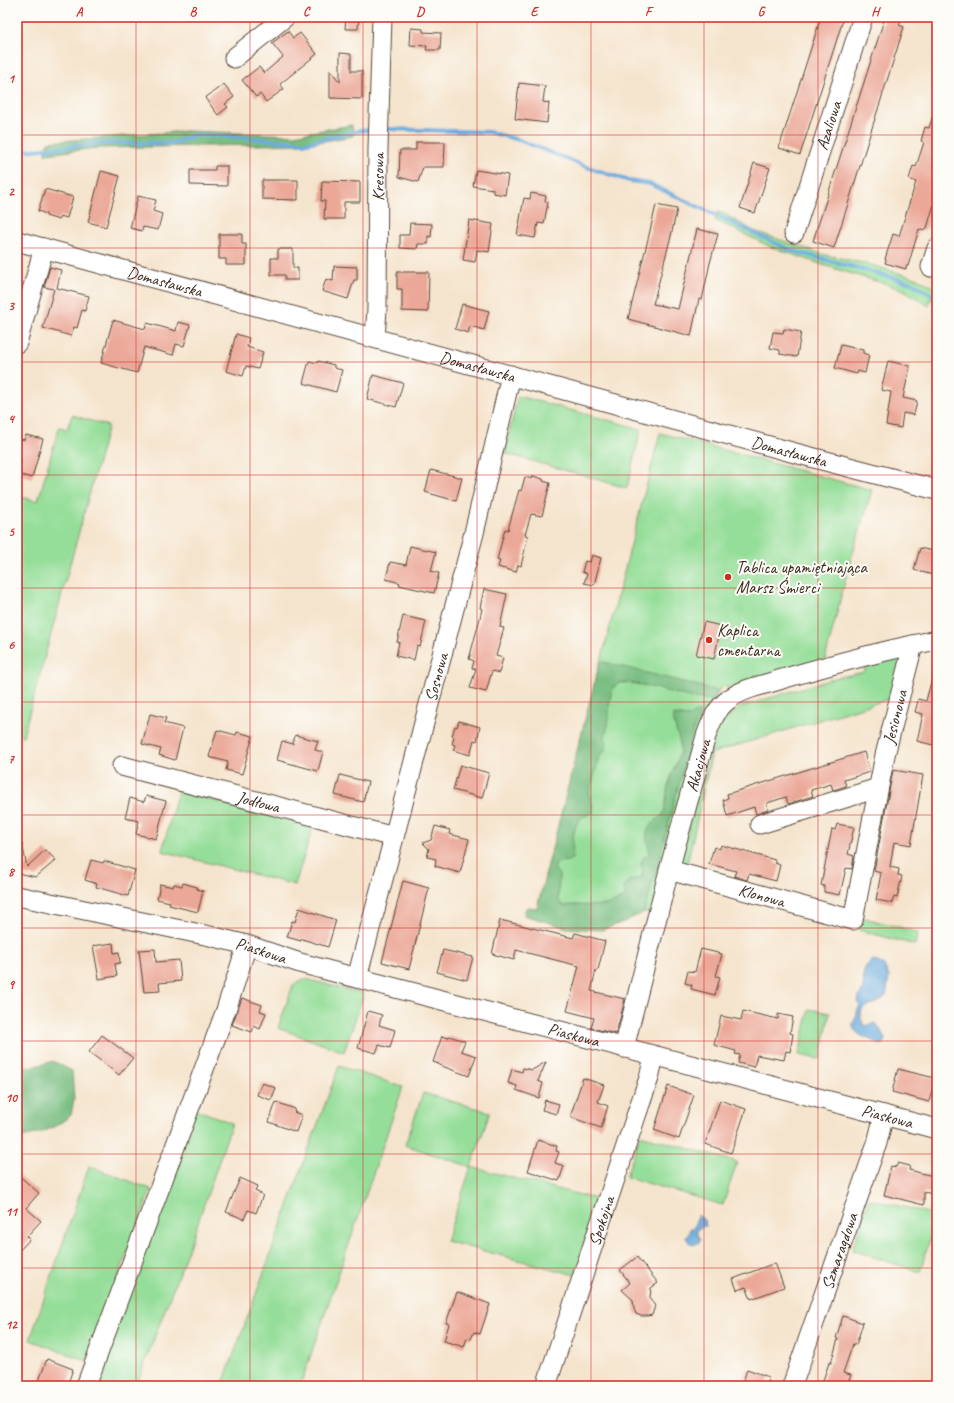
<svg xmlns="http://www.w3.org/2000/svg" width="954" height="1403" font-family="Caveat,sans-serif">
<style>
.green{fill:#95de99;stroke:#68845c}
.forest{fill:#78bd81;stroke:#5a7450}
.water{fill:#6aaadd;stroke:#526a7e}
.lines{fill:none;stroke-linecap:round;stroke-linejoin:round}
.stream{stroke:#6aaadd;stroke-width:4}
.building{fill:#eba797}
.minor-casing{stroke:#574638;stroke-width:21}
.minor{stroke:#fff;stroke-width:19}
.grid{fill:none;stroke:#d62828;stroke-width:1;stroke-opacity:0.55}
.poi-dot{fill:#c8321e;stroke:#fdfcf7;stroke-width:1.5}
.labels{text-anchor:middle;dominant-baseline:central;stroke-width:4;stroke-linejoin:round;paint-order:stroke}
.street-label{font-size:17px;fill:#3b2a1e;stroke:#fdfcf7}
.poi-label{font-size:17px;fill:#3b2a1e;stroke:#fdfcf7;text-anchor:start}
.neatline{fill:none;stroke:#d62828;stroke-width:1.5}
.grid-label{font-size:13px;text-anchor:middle;font-weight:bold;fill:#d62828}
</style>
<rect width="100%" height="100%" fill="#fdfcf7"/>
<filter id="ink" filterUnits="userSpaceOnUse"><feTurbulence type="fractalNoise" baseFrequency=".025" numOctaves="2"/><feDisplacementMap in="SourceGraphic" scale="8" xChannelSelector="R" yChannelSelector="G"/><feConvolveMatrix kernelMatrix="1 2 1 2 8 2 1 2 1" color-interpolation-filters="sRGB"/></filter>
<filter id="wash" filterUnits="userSpaceOnUse"><feTurbulence type="fractalNoise" baseFrequency=".012" numOctaves="4" result="noise"/><feDisplacementMap in="SourceGraphic" scale="16" xChannelSelector="R" yChannelSelector="G"/><feGaussianBlur stdDeviation="0.9" result="paint"/><feColorMatrix in="noise" values="0 0 0 0 0 0 0 0 0 0 0 0 0 0 0 0 0 1.4 0 .05"/><feComposite in="paint" operator="in"/></filter>
<g filter="url(#wash)">
<rect width="100%" height="100%" fill="#f5e4cd"/>
<path class="green" d="M719,211L754,231L825,255L868,264L919,279L937,289V303L930,299L929,306L902,289L823,265L771,247L715,220Z
M518,396L641,429L627,488L504,453Z
M72,415L108,426L23,736L17,734V496L38,501L59,427L67,429Z
M660,433L872,490L848,569L825,660L734,690L724,686L718,691L703,727L653,912L600,914L537,908Z
M898,653L902,658L892,698L712,753L686,869L679,862L718,727L740,707L835,678L864,672L867,661Z
M178,791L313,827L295,885L162,851Z
M861,917L918,932L915,945L859,930Z
M306,979L364,994L344,1052L278,1028L293,985Z
M809,1009L830,1013L820,1059L799,1055Z
M339,1066L403,1087L300,1386H222C262,1280 299,1173 339,1066Z
M423,1093L490,1112L471,1167L600,1200L575,1275L446,1241L471,1167L405,1145Z
M195,1109L232,1123L195,1231L136,1386H93Z
M640,1135L737,1162L723,1205L626,1177Z
M89,1166L151,1189L87,1361L30,1340Z
M869,1199L937,1215L920,1272L852,1250Z"/>
<path class="forest" d="M352,125L353,136L307,144L97,148L45,154L48,142L186,131L294,135Z
M600,661L718,691L715,700C688,700 662,688 636,684C631,684 625,682 620,683C618,684 615,686 613,688C610,693 609,709 609,716C609,728 602,736 607,748L599,757L589,795L593,807V812C588,816 582,816 579,820C572,829 572,848 573,858L568,861L558,862L554,868L559,875L558,899L563,906C587,902 604,912 625,896L624,888L628,881C639,879 646,878 641,864L643,858L649,854C650,847 645,840 647,833C650,820 660,821 664,812C666,804 666,795 668,787C671,774 678,762 680,749C681,737 672,727 674,715L687,717L698,712L700,714L693,731L656,871L644,912L626,921L602,930L567,928L524,915L525,910L527,907L537,908Z
M53,1061L72,1071L74,1099L71,1115C51,1131 41,1133 17,1138V1069L44,1064Z"/>
<path class="water" d="M873,960L884,965L889,977L886,996C878,1004 870,1003 862,1010C860,1017 860,1021 866,1026L875,1023C878,1025 884,1036 885,1040L883,1044L880,1045C873,1039 854,1036 853,1026C852,1023 855,1020 856,1017C857,1013 857,1010 860,1006C855,998 862,995 863,988C866,974 858,971 873,960Z
M698,1215L705,1221L706,1226L701,1227L697,1230V1235L700,1239L699,1242L694,1245L690,1243L686,1238L690,1229H693Z"/>
<g class="lines">
<path class="stream" d="M387,129L489,132L519,140L587,167L630,181L650,184L790,250L912,283L937,298
M17,149L22,151L107,143H174L196,135L237,137L307,143L351,132L369,130"/>
</g>
<g id="blocks">
<path class="building" d="M346,17H359L358,29H345Z
M821,17H844L800,155L779,148Z
M885,17H902L899,25L904,27L834,248L813,241Z
M411,28L423,29V32L441,33L440,50H426L427,46L410,45Z
M288,31L293,38L300,33L317,54L280,84L284,89L266,102L260,94L256,97L242,80L259,67L264,73L283,57L272,43Z
M340,53L351,54V71H362V99L330,98V70L340,82Z
M519,83L545,86L543,102L549,103L547,123L515,119Z
M224,84L234,97L225,104L228,107L218,115L205,98Z
M935,109H937V194L927,228H925L924,231L919,229L908,266H906V269L885,263L886,260L885,259L893,234L899,236L916,182L909,179L913,166L916,167L924,142L921,141L925,127L929,128Z
M416,142H445L444,167H423L418,182L399,177L400,150H416Z
M754,163L770,168L755,213L740,208Z
M215,166H227V186L190,185V170H215Z
M476,170L508,175L505,195L493,193V189L473,186Z
M101,171L120,176L106,227L88,222Z
M262,180H298V200L262,199Z
M322,181L360,182V202H344V219H324L325,201H321Z
M45,189L73,197L67,218L60,216L59,220L46,216V214L38,211Z
M531,193L546,196L545,201L548,202L544,224L538,223L535,238L517,235L524,198L530,199Z
M138,196L156,200L153,211L162,214L158,230L143,227L142,231L130,228Z
M656,205L677,209L671,236L653,304L678,309L697,229L718,234L710,263L702,300L699,299L691,336L628,319L649,235Z
M469,220L493,224L489,252L477,250L475,262L463,260Z
M410,223L432,224L431,237L428,236V244H418L417,249L400,248V235H409Z
M219,234H242V244H246V265H226V259H219Z
M278,249H293V268H298V280H285V275H271V258H278Z
M334,266L357,267V280H354L348,299L322,291L326,279L333,281Z
M50,267L61,270L57,288L89,296L85,311L82,310L77,328L74,327L71,336L43,328L54,289L44,287Z
M397,272H429L428,312L402,311V289H397Z
M462,304L489,311L484,330L470,326L468,333L455,329Z
M113,320L145,329L147,323L176,331L178,322L190,325L184,346L176,344L173,355L144,347L137,373L101,363Z
M784,329L801,332L797,357L780,354V350L770,348L773,332L783,333Z
M236,334L249,338L247,347L263,352L258,369L246,366L243,376L226,371Z
M841,345L863,350V353L869,355L865,373L858,371L857,374L835,368Z
M309,361L317,363L318,361L334,365V368L342,370L336,392L303,383Z
M888,361L910,366L903,398L917,401L914,415L903,413L901,428L886,425L891,392L881,390Z
M373,375L403,383L396,407L367,399Z
M26,435L43,439L32,478L18,474L21,461L17,460V438L24,440Z
M431,470L462,478L456,501L425,492Z
M533,476L543,479V481L550,483L542,516L531,514L525,535L528,536L521,566L518,565L516,572L498,567L500,561L497,560L505,529L508,530L510,522L519,490L521,491L525,477L532,479Z
M410,546L436,552L431,571L439,573L434,593L399,585L400,583L386,579L390,562L406,565Z
M920,548L937,552V576L914,570Z
M592,555L601,558L594,585L584,583L587,574L582,572L585,561L590,562Z
M484,589L507,594L500,627L504,628L496,656L503,658L499,673L492,671L486,692L470,688L476,669L472,668L474,661L469,659L479,622L482,609L480,608Z
M403,616L426,621L420,647L417,646L414,660L396,656L399,642H397Z
M704,622L721,626L714,659L696,655Z
M933,674L937,675V746L917,741L923,714L915,712L917,705L918,699L926,701Z
M150,714L166,718L164,723L183,728L175,760L159,755L161,749L142,744Z
M459,721L480,727L477,741L474,740L470,755L453,750L455,745L452,744L454,737L452,736L455,726L457,727Z
M217,730L236,735L237,732L253,736L242,774L226,770L228,762L209,757Z
M295,735L318,741L315,750L323,752L318,771L277,760L282,741L293,744Z
M864,752L870,772L844,780L846,786L833,790L831,784L811,790L813,796L788,804L786,797L767,803L768,810L756,814L754,807L727,816L723,800L728,798L727,794Z
M460,765L489,773L482,798L453,790Z
M893,770L923,775L911,845L894,842L890,867L899,869L898,875L902,876L897,898L894,897L892,903L876,900L881,873L874,871Z
M340,775L368,782L363,802L335,795Z
M146,796L166,801L156,839L136,834L139,821L125,818L130,798L144,802Z
M837,824L854,827L848,854L854,856L852,869L846,868L840,895L824,892V886L821,885L832,829L835,830Z
M435,826L450,830L449,834L469,839L460,873L435,866L436,859L427,857L429,849L423,843L431,840Z
M17,843H22L27,867L45,850L56,860L36,877L17,873Z
M721,845L775,860V863L780,865L776,881L749,874L747,880L734,876L736,871L709,864L714,847L720,849Z
M91,860L103,863L104,861L135,870L128,896L96,887L97,884L85,880Z
M403,881L429,888L409,969L382,962Z
M183,883L197,887V889L203,891L198,912L169,905L170,902L157,899L160,884L173,887L174,884L182,886Z
M299,908L336,920L328,947L302,939L301,941L287,937L292,921L295,922Z
M500,920L573,938L575,933L605,941L598,970H596L591,991L625,999L616,1034L591,1028L594,1018L567,1011L579,966L516,950L514,960L492,954Z
M113,943L114,953L119,952L120,963L115,964L117,976L99,979L93,946Z
M155,949L156,962L179,960L181,981L159,983L160,991L144,992L139,950Z
M701,949L722,954L716,976L720,977L715,995L691,989L692,985L685,983L688,971L695,972Z
M443,950L473,957L467,980L437,972Z
M242,998L262,1005L260,1011L266,1013L260,1029L254,1026L252,1032L232,1025Z
M368,1011L382,1015L379,1025L395,1030L390,1048L379,1045L376,1053L358,1048Z
M743,1011L778,1019V1014L793,1017L790,1033L793,1034L790,1052L786,1051L784,1060L757,1055L754,1067L738,1063L740,1055L735,1054L736,1051L714,1045L721,1016L741,1020Z
M102,1035L133,1058L119,1075L89,1052Z
M442,1036L448,1038L449,1036L465,1041L461,1051L476,1056L469,1076L439,1065V1064L433,1062Z
M546,1062L538,1081L543,1083L539,1098L516,1090L517,1086L508,1083L512,1069L522,1072L523,1068L532,1070Z
M898,1069L935,1078L929,1102L892,1092Z
M583,1078L604,1085L598,1102L608,1106L601,1128L570,1117Z
M262,1083L276,1088L271,1100L257,1095Z
M668,1086L694,1095L679,1139L654,1130Z
M545,1100L559,1104L556,1114L542,1110Z
M720,1100L746,1109L731,1153L705,1144Z
M276,1102L295,1109L294,1112L302,1115L296,1132L269,1122Z
M538,1140L557,1146L556,1151L559,1152L555,1163L564,1166L559,1181L528,1171Z
M898,1163L910,1166L909,1170L937,1177V1195L924,1192V1205L884,1195L891,1166L896,1167Z
M17,1174L39,1193L26,1208L41,1221L27,1236L30,1239L17,1253Z
M240,1178L258,1186L255,1191L263,1195L256,1213L248,1210L244,1219L226,1212Z
M637,1257L658,1283L651,1288L650,1298L655,1306L652,1315L647,1316H641L636,1314L634,1309L633,1300L622,1290L630,1283L620,1270Z
M775,1263L784,1287L751,1299L746,1287L737,1290L733,1279Z
M457,1292L490,1304L480,1334L474,1332L471,1339L467,1338L464,1347L444,1341L449,1324L446,1323Z
M843,1316L863,1323L856,1345L853,1344L843,1373L851,1375L847,1386H821L829,1363H831L838,1339L836,1338Z
M47,1359L73,1369L67,1386H37Z
M747,1369L769,1377L766,1386H742Z"/>
</g>
</g>
<g filter="url(#ink)">
<use href="#blocks" fill-opacity="0" stroke="#574638" stroke-width="1"/>
<g class="lines">
<g class="minor-casing">
<g id="minor">
<path d="M234,58L285,17"/>
<path id="s1" d="M794,233L863,17"/>
<path id="s2" d="M17,241L795,453L937,490"/>
<path d="M931,267L937,248"/>
<path id="s3" d="M375,338L377,309L378,149L382,17"/>
<path d="M17,343L44,248"/>
<path id="s4" d="M122,766L394,837"/>
<path d="M760,824L878,788"/>
<path id="s5" d="M669,870L853,920L885,755L913,645"/>
<path id="s6" d="M17,896L210,936L247,945L300,963L357,978L937,1129"/>
<path id="s7" d="M357,978L474,533L511,375"/>
<path id="s8" d="M624,1048L669,870L706,736C711,722 716,709 728,700C743,688 764,685 782,679C833,664 885,650 937,640"/>
<path d="M86,1386L226,1010L247,945"/>
<path id="s9" d="M546,1386L636,1116L649,1078L654,1056"/>
<path id="s10" d="M792,1386L877,1143L884,1115"/>
</g>
</g>
<use href="#minor" class="minor"/>
</g>
</g>
<path class="grid" d="M136,17V1386M250,17V1386M363,17V1386M477,17V1386M591,17V1386M704,17V1386M818,17V1386M17,135H937M17,248H937M17,362H937M17,475H937M17,588H937M17,702H937M17,815H937M17,928H937M17,1041H937M17,1154H937M17,1268H937"/>
<g class="poi-dot">
<circle cx="728" cy="577" r="4"/>
<circle cx="709" cy="640" r="4"/>
</g>
<g class="labels">
<g class="street-label">
<text stroke="none"><textPath href="#s1" startOffset="113">Azaliowa</textPath></text>
<text stroke="none"><textPath href="#s3" startOffset="161">Kresowa</textPath></text>
<text stroke="none"><textPath href="#s2" startOffset="153">Domasławska</textPath></text>
<text stroke="none"><textPath href="#s2" startOffset="477">Domasławska</textPath></text>
<text stroke="none"><textPath href="#s2" startOffset="800">Domasławska</textPath></text>
<text stroke="none"><textPath href="#s7" startOffset="311">Sosnowa</textPath></text>
<text stroke="none"><textPath href="#s5" startOffset="398">Jesionowa</textPath></text>
<text stroke="none"><textPath href="#s8" startOffset="292">Akacjowa</textPath></text>
<text stroke="none"><textPath href="#s4" startOffset="141">Jodłowa</textPath></text>
<text stroke="none"><textPath href="#s5" startOffset="96">Klonowa</textPath></text>
<text stroke="none"><textPath href="#s6" startOffset="250">Piaskowa</textPath></text>
<text stroke="none"><textPath href="#s6" startOffset="574">Piaskowa</textPath></text>
<text stroke="none"><textPath href="#s6" startOffset="898">Piaskowa</textPath></text>
<text stroke="none"><textPath href="#s9" startOffset="174">Spokojna</textPath></text>
<text stroke="none"><textPath href="#s10" startOffset="143">Szmaragdowa</textPath></text>
</g>
<g class="poi-label">
<text x="736" y="567">Tablica upamiętniająca<tspan x="736" dy="20">Marsz Śmierci</tspan></text>
<text x="717" y="630">Kaplica<tspan x="717" dy="20">cmentarna</tspan></text>
</g>
</g>
<rect width="954" height="1403" fill="none" stroke="#fdfcf7" stroke-width="44"/>
<rect x="22" y="22" width="910" height="1359" class="neatline"/>
<g class="grid-label">
<text x="79" y="16">A</text>
<text x="193" y="16">B</text>
<text x="306" y="16">C</text>
<text x="420" y="16">D</text>
<text x="534" y="16">E</text>
<text x="648" y="16">F</text>
<text x="761" y="16">G</text>
<text x="875" y="16">H</text>
<text x="11" y="83">1</text>
<text x="11" y="196">2</text>
<text x="11" y="310">3</text>
<text x="11" y="423">4</text>
<text x="11" y="536">5</text>
<text x="11" y="649">6</text>
<text x="11" y="763">7</text>
<text x="11" y="876">8</text>
<text x="11" y="989">9</text>
<text x="11" y="1102">10</text>
<text x="11" y="1216">11</text>
<text x="11" y="1329">12</text>
</g>
</svg>
